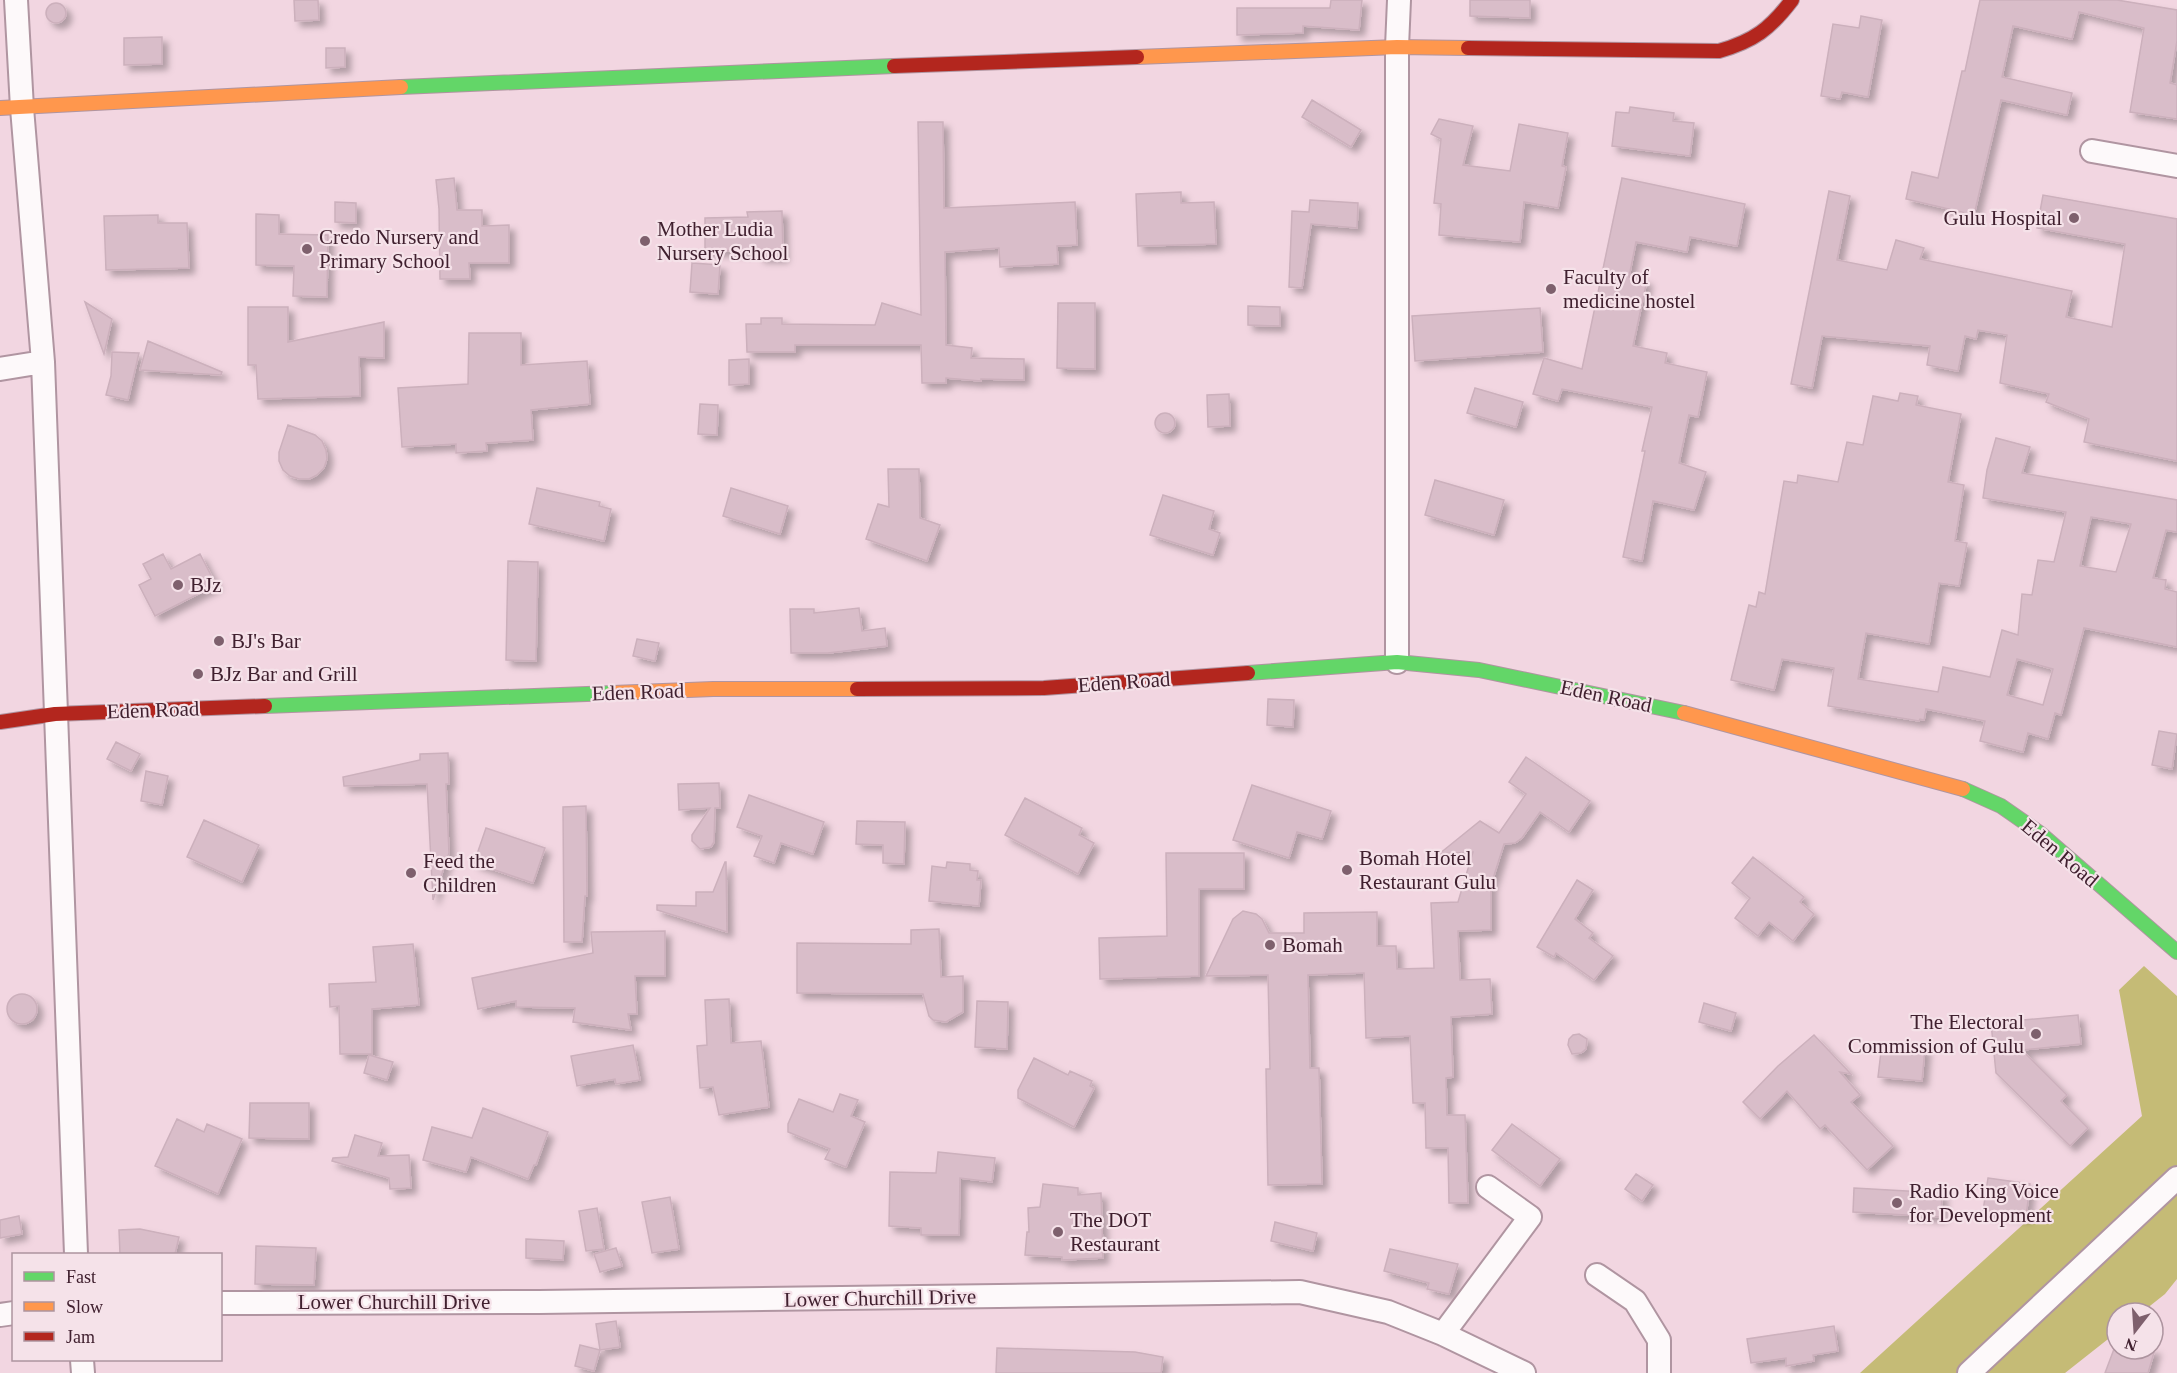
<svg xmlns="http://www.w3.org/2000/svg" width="2177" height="1373" font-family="'Times New Roman',serif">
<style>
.forest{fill:#c5bb76}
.building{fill:#d9bdc9;stroke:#ccb0bc;stroke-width:1.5;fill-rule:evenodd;filter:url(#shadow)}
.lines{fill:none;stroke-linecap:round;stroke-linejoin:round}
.street-casing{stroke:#b095a1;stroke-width:26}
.fast-casing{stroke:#b095a1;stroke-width:16}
.slow-casing{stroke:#b095a1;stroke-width:16}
.jam-casing{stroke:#b095a1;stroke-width:16}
.street{stroke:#fdf9fa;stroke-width:22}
.fast{stroke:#63d668;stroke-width:14}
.slow{stroke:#ff974d;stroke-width:14}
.jam{stroke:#b3261e;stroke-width:14}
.poi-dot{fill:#7e606d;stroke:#f5e2e9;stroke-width:2}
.labels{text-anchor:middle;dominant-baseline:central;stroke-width:4.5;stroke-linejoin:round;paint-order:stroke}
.poi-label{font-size:21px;fill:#40202f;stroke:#f5e2e9;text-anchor:start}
.street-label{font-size:21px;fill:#40202f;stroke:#f5e2e9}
</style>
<defs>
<filter id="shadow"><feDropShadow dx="5.5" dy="5.5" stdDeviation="3" flood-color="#0004"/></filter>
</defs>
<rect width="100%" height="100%" fill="#f2d6e1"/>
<path class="forest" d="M2144,966L2177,996V1279L2165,1294L2141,1313H2117V1332L2065,1373H1860L2142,1116L2119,990Z"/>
<path class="building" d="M294,0H318L319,20L295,21Z
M1331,0H1362L1359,30L1303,26V33L1237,35V8H1330Z
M1470,0H1530V18L1470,16Z
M1980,0H2117L2177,10V41L2170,83L2177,85V119L2130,112L2144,28L2079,12L2072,39L2013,26L2002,77L2072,93L2067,115L2001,100L1974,215L1906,199L1912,172L1938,178L1962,71H1965Z
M46 13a10 10 0 1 1 20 0a10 10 0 1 1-20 0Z
M1861,16L1882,20L1868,97L1842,92L1840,99L1821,96L1833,24L1859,28Z
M162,37V64L124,65V38Z
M326,48H345V67L326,68Z
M1312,100L1361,130L1351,147L1302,117Z
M1630,107L1674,113L1673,121L1694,123L1690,156L1612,146L1616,112L1629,113Z
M1439,119L1473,126L1463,165L1510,171L1519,124L1568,133L1562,166L1566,167L1558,208L1524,202L1520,242L1439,235L1441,204L1434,203L1441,139L1431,134Z
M918,122H943L944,208L1075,202L1077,245L1057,246L1058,264L1000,267L999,248L945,252L946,345L972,348L971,358L1024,359V380L981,379V381L946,378V383H922L921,345H795V352H747L746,324H761V318H782V324L875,325L882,303L921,315Z
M454,178L457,210H482V226L509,225V263H469L470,279H440L439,209L436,180Z
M1622,178L1745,204L1737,246L1690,237L1687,252L1636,242L1629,277L1647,280L1633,346L1667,353L1665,363L1707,372L1698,417L1689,415L1679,463L1706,472L1694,510L1653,501L1642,561L1623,557L1645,451H1642L1652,407L1562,389L1558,401L1533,394L1544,358L1582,369Z
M1829,191L1850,196L1837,260L1887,270L1896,240L1924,248L1920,259L2072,291L2066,317L2112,327L2125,244L2037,228L2043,195L2177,219V461L2084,442L2089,419L2046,402L2049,394L2000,383L2007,335L1978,330L1976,339L1965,336L1958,371L1927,365L1930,346L1822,336L1812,388L1791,384Z
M1181,192V203L1214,202L1216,244L1138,246L1136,194Z
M1310,200L1358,203L1357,228L1311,224L1302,288L1289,287L1292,211L1309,212Z
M335,202L356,203V223L335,222Z
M782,211L783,257H759V250L705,251V218L748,217L747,212Z
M256,214L279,215V234L328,235L327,297L293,296L294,266L256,265Z
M158,215V223H187L189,268L106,270L104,216Z
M692,263L720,265L718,294L690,292Z
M85,302L112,319L104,354Z
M1058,303H1095V369L1057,368Z
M1248,306L1280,307V326L1248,325Z
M248,307H288V342L384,322V358L359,357L360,396L258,399L256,365H248Z
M1540,308L1543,352L1415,361L1412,316Z
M469,333H521V365L587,361L590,404L531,410L533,440L486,443L487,451L456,453V444L402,447L398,388L468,384Z
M148,341L222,372L221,375L140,370Z
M112,352L139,353L128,400L106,395L111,376Z
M749,359V384L729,385V360Z
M1475,388L1523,402L1516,427L1467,413Z
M1900,393L1918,396L1916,405L1961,414L1948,482L1964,485L1955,541L1967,543L1959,586L1939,583L1929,644L1866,633L1858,679L1938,692L1943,667L1990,677L2002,630L2018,635L2022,594L2032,595L2038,560L2054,562L2066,512L1983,498L1987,470L1996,438L2030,447L2022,473L2177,500V532L2166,530L2153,578L2166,580L2165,589L2177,592V647L2084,628L2061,715L2055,713L2048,739L2028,733L2023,752L1980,741L1985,721L1926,709L1924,720L1920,719L1919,721L1828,706L1834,668L1782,659L1774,690L1731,680L1749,605L1756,607L1759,592L1765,594L1784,481L1797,483L1798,475L1838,482L1847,442L1863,445L1873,396L1898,401ZM2091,517L2131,524L2116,572L2080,566ZM2017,659L2053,669L2043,705L2007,695Z
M1229,394L1230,426L1208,427L1207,395Z
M700,404L718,405L717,435L698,434Z
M1155 423a10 10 0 1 1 20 0a10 10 0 1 1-20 0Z
M288,425L315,435L322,441L326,450L327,459L324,468L317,475L309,479H299L290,476L283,470L279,461V452Z
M888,469H919L920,518L940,525L927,561L866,539L878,504L889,507Z
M1435,480L1504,500L1494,535L1425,515Z
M537,488L600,502L599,506L611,509L604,541L529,524Z
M731,488L788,506L780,534L723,516Z
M1163,495L1214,511L1209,529L1220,533L1213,555L1150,535Z
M163,554L171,569L200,554L216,585L155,616L139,585L151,579L143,564Z
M508,561L538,562L536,661L506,660Z
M859,608L862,631L885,628L887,646L828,653H791L790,609H814V613Z
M637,639L659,643L655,661L633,656Z
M1268,699L1294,700L1293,727L1267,725Z
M2159,731L2177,734L2172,769L2152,765Z
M116,742L140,754L131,771L107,759Z
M448,753L449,784H446L449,853L433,900L427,784L344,786L343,777L420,760V754Z
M1526,757L1590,801L1569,832L1540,812L1522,838L1515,843L1504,844L1491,885V930L1458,931L1460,980L1490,979L1492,1014L1451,1017L1453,1077L1446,1078L1447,1115H1465L1468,1203H1449L1448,1148H1426L1425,1103H1413L1410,1036L1366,1038L1364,973L1308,975L1310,1068H1319L1322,1184L1268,1185L1266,1069H1270L1268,975L1206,976L1233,919L1243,911L1256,914L1262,919L1269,933H1304V913L1377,912V946H1396L1397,969L1434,968L1431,903L1458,902L1473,852L1439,854L1480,821L1499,833L1526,794L1509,782Z
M146,771L168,776L162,805L141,801Z
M719,783L720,808H715L714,842L711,847L700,849L692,841V835L710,808L679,810L678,784Z
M1252,785L1331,811L1322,839L1297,832L1289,858L1233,840Z
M749,795L824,822L813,854L781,843L774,863L754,856L762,836L737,827Z
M1025,798L1082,828L1079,835L1094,843L1078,874L1005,835Z
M586,806L587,896H585L582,942H564L563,807Z
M204,820L259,845L242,882L187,857Z
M857,821L905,822L904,864L883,863V845L856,844Z
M486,828L545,848L533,883L474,863Z
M1166,853H1244V889H1199V976L1100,979L1099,938L1167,936Z
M1753,857L1804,897L1800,902L1814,914L1793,941L1769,922L1758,936L1735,918L1750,898L1732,883Z
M725,862H726L727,932L657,910V905L696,906V892H713Z
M947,862L970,864V870L978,871L977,880H981L979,906L929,901L932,866L946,868Z
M1577,880L1593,890L1575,919L1593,933L1589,938L1613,956L1594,980L1556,953L1554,957L1537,947Z
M939,929L941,977L963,976V1012L946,1022L933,1020L929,1016L923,994L797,993V943L911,944V930Z
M665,931V976H635L637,1014H628L631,1030L573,1022L575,1008L516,1007V1001L478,1009L472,978L593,953L591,932Z
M413,944L419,1005L372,1009V1054H340L339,1006L330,1007L329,984L376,982L373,947Z
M7 1009a15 15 0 1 1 30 0a15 15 0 1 1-30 0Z
M729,999L731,1043L761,1041L769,1107L719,1115L713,1087L700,1088L697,1046L707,1045L705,1000Z
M977,1001L1008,1002L1007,1049L975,1047Z
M1704,1003L1736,1013L1731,1031L1699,1022Z
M2078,1015L2081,1044L2022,1050L2067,1095L2061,1101L2088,1128L2070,1146L1996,1073L1991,1023Z
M1579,1034L1587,1039L1586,1049L1581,1053L1572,1054L1568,1045L1569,1039L1573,1035Z
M1814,1035L1851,1074L1840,1072L1860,1095L1851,1102L1893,1146L1867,1170L1825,1125L1820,1129L1787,1091L1760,1119L1743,1102L1778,1066Z
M1882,1043L1925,1048L1922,1081L1878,1077Z
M633,1045L640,1080L616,1084L615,1079L577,1086L571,1056Z
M369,1055L393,1062L387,1080L364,1073Z
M1034,1058L1068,1075L1070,1071L1092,1081L1090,1086L1094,1088L1074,1127L1018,1098V1090Z
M840,1094L858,1100L851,1116L865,1122L846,1167L825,1159L830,1149L788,1132V1124L799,1099L833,1112Z
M250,1103H309V1139L249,1138Z
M483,1108L548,1132L536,1165H534L528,1179L471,1157L466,1172L423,1160L432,1127L472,1138Z
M177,1119L204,1132L207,1124L242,1139L218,1194L155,1166Z
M1512,1124L1560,1159L1540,1186L1492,1150Z
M355,1135L382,1143L378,1156L409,1155L411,1188L390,1189L389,1178L332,1161L333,1158L348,1157Z
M938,1152L995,1158L992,1182L960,1178L959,1235H921V1228L889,1226L890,1172L936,1173Z
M1636,1174L1653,1185L1642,1201L1625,1189Z
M1988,1178L2030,1184L2026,1217L1983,1211Z
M1043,1184L1078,1188V1195L1101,1193L1103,1258L1062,1260V1257L1025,1255L1027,1232H1029L1028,1208L1040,1207Z
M1854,1188L1942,1193L1941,1217L1853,1212Z
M670,1197L679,1249L652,1253L642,1202Z
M597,1208L604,1249L586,1251L579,1211Z
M19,1216L22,1234L0,1238V1220Z
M1275,1222L1317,1233L1313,1251L1271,1241Z
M140,1229L179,1237L175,1254H120L119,1230Z
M526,1239L564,1241L563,1260L526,1258Z
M256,1246L316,1248L314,1285L255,1284Z
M616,1248L622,1266L600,1272L594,1254Z
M1390,1249L1458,1264L1449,1294L1427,1289L1429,1283L1384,1271Z
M616,1321L620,1347L600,1350L596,1324Z
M1834,1326L1838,1351L1813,1355L1814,1361L1786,1366V1358L1751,1363L1747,1339Z
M580,1345L600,1350L594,1371L575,1366Z
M997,1348L1135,1352L1163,1357L1161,1373H996Z
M2114,1349H2155L2148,1373H2105Z"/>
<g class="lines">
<g class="street-casing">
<path id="street" d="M16,0L22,108L43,362L76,1254
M2092,151L2177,166
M0,369L43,362
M1397,662V47L1399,0
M1597,1275L1635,1301L1659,1340V1373
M220,1303L539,1302L1300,1292L1388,1312L1443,1334L1524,1373
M0,1315L14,1313
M1443,1334L1530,1217L1488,1187
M82,1360L83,1373
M1969,1373L2177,1178"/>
</g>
<g class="fast-casing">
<path id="fast" d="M401,87L894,66
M1248,673L1397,662L1479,670L1684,713
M265,706L613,693
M1963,789L2001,806L2041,834L2177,952"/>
</g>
<g class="slow-casing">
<path id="slow" d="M1137,57L1397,47L1468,48
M0,108L401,87
M613,693L713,689H857
M1684,713L1963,789"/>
</g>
<g class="jam-casing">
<path id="jam" d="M1468,48L1719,51C1754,41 1770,29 1792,0
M894,66L1137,57
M857,689L1044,688L1248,673
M0,722L55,714L265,706"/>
</g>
<use href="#street" class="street"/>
<use href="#fast" class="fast"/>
<use href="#slow" class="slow"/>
<use href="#jam" class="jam"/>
</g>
<g class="poi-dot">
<circle cx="2074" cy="218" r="6"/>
<circle cx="645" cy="241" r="6"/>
<circle cx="307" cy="249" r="6"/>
<circle cx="1551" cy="289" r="6"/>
<circle cx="178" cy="585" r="6"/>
<circle cx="219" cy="641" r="6"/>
<circle cx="198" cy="674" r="6"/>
<circle cx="1347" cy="870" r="6"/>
<circle cx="411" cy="873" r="6"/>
<circle cx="1270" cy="945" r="6"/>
<circle cx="2036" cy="1034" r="6"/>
<circle cx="1897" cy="1203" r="6"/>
<circle cx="1058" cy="1232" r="6"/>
</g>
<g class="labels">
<g class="poi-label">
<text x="2062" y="218" text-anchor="end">Gulu Hospital</text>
<text x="657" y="229">Mother Ludia<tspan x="657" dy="24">Nursery School</tspan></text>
<text x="319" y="237">Credo Nursery and<tspan x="319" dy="24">Primary School</tspan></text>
<text x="1563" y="277">Faculty of<tspan x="1563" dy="24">medicine hostel</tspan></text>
<text x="190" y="585">BJz</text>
<text x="231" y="641">BJ's Bar</text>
<text x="210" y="674">BJz Bar and Grill</text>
<text x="1359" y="858">Bomah Hotel<tspan x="1359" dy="24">Restaurant Gulu</tspan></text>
<text x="423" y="861">Feed the<tspan x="423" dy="24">Children</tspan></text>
<text x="1282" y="945">Bomah</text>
<text x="2024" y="1022" text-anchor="end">The Electoral<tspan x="2024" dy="24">Commission of Gulu</tspan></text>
<text x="1909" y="1191">Radio King Voice<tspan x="1909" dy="24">for Development</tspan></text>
<text x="1070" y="1220">The DOT<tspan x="1070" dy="24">Restaurant</tspan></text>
</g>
<g class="street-label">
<text transform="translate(1124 682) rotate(-4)">Eden Road</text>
<text transform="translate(638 692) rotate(-2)">Eden Road</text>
<text transform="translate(1606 696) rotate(12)">Eden Road</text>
<text transform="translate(153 710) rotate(-2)">Eden Road</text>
<text transform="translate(2060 853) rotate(40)">Eden Road</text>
<text transform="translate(880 1298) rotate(-1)">Lower Churchill Drive</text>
<text x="394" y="1302">Lower Churchill Drive</text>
</g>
</g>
<rect x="12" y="1253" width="210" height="108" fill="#f5e2e9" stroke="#ad949f" stroke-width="1.5"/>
<rect x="24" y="1272" width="30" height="9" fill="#63d668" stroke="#ad949f" stroke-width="1.5"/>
<text x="66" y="1283" font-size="18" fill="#40202f">Fast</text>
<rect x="24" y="1302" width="30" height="9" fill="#ff974d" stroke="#ad949f" stroke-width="1.5"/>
<text x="66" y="1313" font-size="18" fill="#40202f">Slow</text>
<rect x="24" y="1332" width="30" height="9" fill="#b3261e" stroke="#ad949f" stroke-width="1.5"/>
<text x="66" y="1343" font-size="18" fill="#40202f">Jam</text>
<g transform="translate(2135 1331) rotate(197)"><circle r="28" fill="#f5e2e9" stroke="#ad949f" stroke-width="1.5"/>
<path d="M0-4.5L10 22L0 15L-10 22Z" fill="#7e606d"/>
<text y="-9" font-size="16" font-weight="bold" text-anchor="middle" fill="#40202f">N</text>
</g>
</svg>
